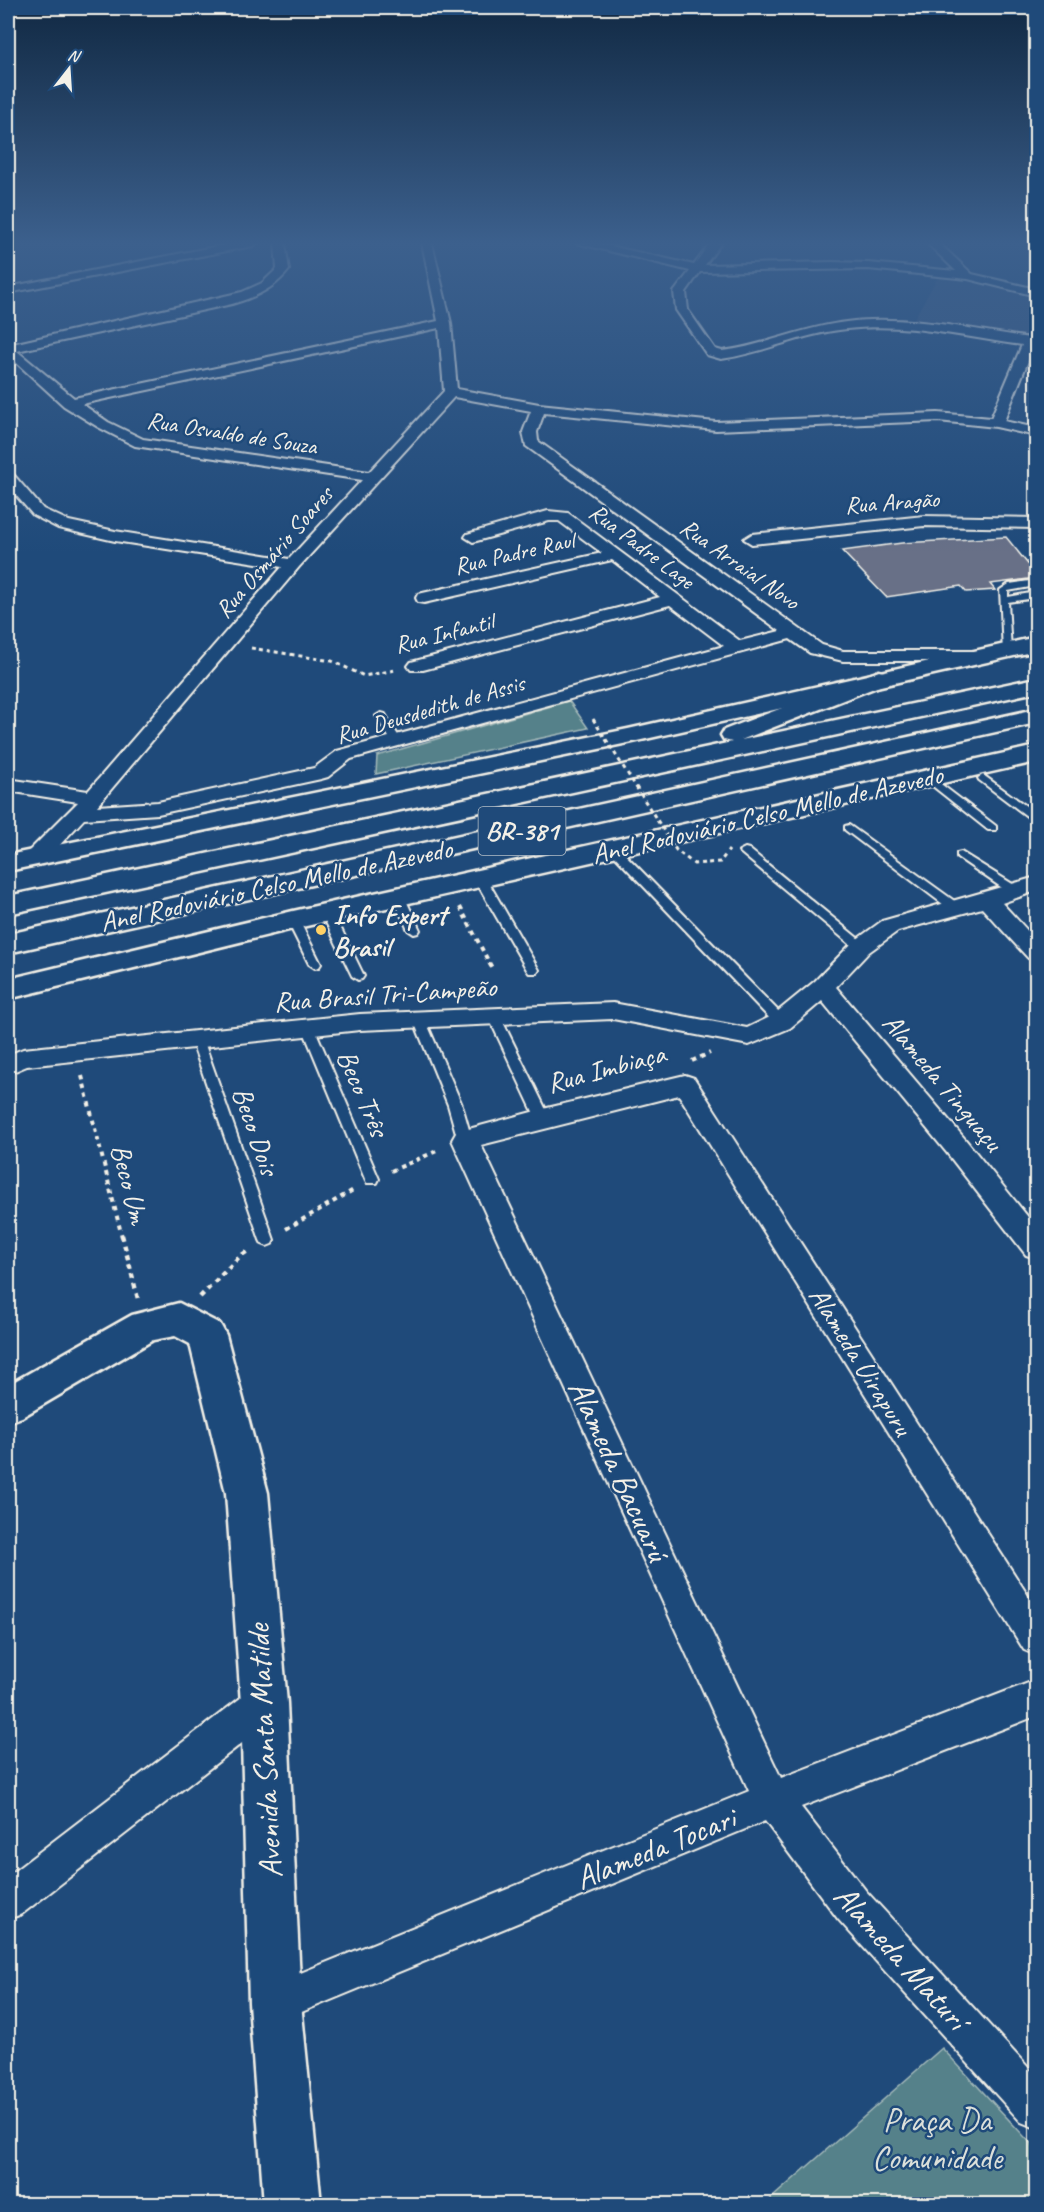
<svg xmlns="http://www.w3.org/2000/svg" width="1044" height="2212" font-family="Caveat,sans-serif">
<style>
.built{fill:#35557e}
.green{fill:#54818a;stroke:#a4b9b9;stroke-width:1.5}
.building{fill:#677087;stroke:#f4f1e8;stroke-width:1.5}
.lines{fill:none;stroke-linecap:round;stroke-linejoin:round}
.lane-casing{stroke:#f4f1e8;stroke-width:4}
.street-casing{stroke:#f4f1e8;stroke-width:4}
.secondary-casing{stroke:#f4f1e8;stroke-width:5}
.primary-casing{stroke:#f4f1e8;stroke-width:5}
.highway-casing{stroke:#f4f1e8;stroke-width:5}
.path-far2{stroke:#f4f1e8;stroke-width:3;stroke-dasharray:4 4;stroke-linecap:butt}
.path-far1{stroke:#f4f1e8;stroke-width:4;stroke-dasharray:4.5 4.5;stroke-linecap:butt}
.path{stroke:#f4f1e8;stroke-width:4.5;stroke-dasharray:5 5;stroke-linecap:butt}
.lane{fill:#1f4a7a;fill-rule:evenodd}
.street{fill:#1f4a7a;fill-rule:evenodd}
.secondary{fill:#1f4a7a;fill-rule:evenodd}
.primary{fill:#1f4a7a;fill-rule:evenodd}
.highway{fill:#1f4a7a;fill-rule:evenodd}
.path-bridge{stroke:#f4f1e8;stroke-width:3;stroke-dasharray:4 4;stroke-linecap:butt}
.poi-dot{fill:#ffd166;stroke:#1f4a7a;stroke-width:2}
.labels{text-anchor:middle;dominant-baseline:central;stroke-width:5;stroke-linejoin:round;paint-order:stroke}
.far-street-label{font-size:24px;fill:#f4f1e8;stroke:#1f4a7a}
.shield{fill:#1f4a7a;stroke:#b4bfc7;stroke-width:1.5}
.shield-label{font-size:27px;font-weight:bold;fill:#f4f1e8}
.street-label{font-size:28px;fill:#f4f1e8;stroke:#1f4a7a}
.poi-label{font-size:28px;font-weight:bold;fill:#f4f1e8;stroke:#1f4a7a;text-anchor:start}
.near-street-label{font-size:33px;fill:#f4f1e8;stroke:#1f4a7a}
.near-park-label{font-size:33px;fill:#dce0da;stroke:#1f4a7a}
</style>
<rect width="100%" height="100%" fill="#1f4a7a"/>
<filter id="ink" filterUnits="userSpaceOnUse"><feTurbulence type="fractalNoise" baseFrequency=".0167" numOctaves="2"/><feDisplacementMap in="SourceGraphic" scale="12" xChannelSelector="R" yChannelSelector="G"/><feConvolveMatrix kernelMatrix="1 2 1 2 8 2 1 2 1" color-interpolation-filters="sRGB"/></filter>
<g filter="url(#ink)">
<path class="built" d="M939,275L1036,295V339L912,322Z"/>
<path class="green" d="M569,701L588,728L376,774L377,756Z
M942,2048L1036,2149V2204H765Z"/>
<path class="building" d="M1006,537L1036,574V578L990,584L995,590L966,592L961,586L886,597L842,551L902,543Z"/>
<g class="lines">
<g class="lane-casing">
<path id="lane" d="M1036,580V586L1008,591V597L1036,592V598L1008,602L1011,650L1003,652L1000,590L1009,584Z
M381,713L385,714L402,742L401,744H393L392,742L376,716Z
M929,775L996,826V830H988L925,780L924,778Z
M983,775L1036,813V821L1032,820L979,780L978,778Z
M849,825L960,905L962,908L960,911H952L845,830V826Z
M613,845L617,846L786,1019L787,1022L786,1025H776L609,850L607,848Z
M745,848L749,849L865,944L867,947L865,950H857L741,853L739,851Z
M961,852L1019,888L1021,891L1019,894H1011L957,857V853Z
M480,874L486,878L539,970L537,973H529L527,970L474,878Z
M398,892L404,896L420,930L418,933L414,934L408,930L392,896Z
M327,908L333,912L364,976L362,979L358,980L352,976L321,912Z
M293,916L299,920L321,964L319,967L315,968L309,964L287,920Z
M494,1012L500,1016L550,1118L548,1122L543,1123L536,1118L488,1016Z
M419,1015L425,1019L462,1105L472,1140L470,1144H460L458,1140L448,1105L413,1019Z
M308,1023L314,1027L379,1179L377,1183H367L365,1179L302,1027Z
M197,1034L203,1039L274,1240L272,1244L267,1246L262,1244L260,1240L191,1039Z"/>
</g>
<g class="street-casing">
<path id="street" d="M234,243H258L253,246L8,293V287Z
M275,243H285L289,270C275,288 254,298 232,304L17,351L74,398L438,321L422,243H432L451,323L457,389L539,404L716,422L938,413L991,418L1022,345C964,337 905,322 847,329C804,333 764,353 721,359L707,355L676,310L674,292L690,271L576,243H597L694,265L710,243H721L705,265L832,262L868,263L956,271L927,243H939L972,274L1036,289V296L968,279L868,269L700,272L686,292L688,310L715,349L722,351C764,346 803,327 846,322C905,314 977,330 1036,339V347L1034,346L1004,421L1036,428V436L996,427L938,421L716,430L544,413L537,432L538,441L822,645L843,651H980L986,652L989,656L986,660L980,661H843L810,653L790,639L351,759L328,777L321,779L158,814L84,819L43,863L35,864L27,863L24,858L27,853L78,802L8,791V779L88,791L282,567L115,541L58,528L33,515L8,486V473L13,474L43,509L69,521L115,531L289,559L362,480L135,446L98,427L64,406L8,355V345L242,292L262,283L277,269ZM439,328L444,391L369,472L143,439L108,422L82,404ZM454,397L531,411L523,432L526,446L780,631L740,641L568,513L548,511L467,534L465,537L473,542L549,521H559L602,553L418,594L416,598L418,602L424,603L612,560L660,597L411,662L408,666L411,670H423L670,605L724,646L337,751L314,768L158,802L97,806L299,567Z
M924,516L1036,518V528L924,526L752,544L744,539L752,534Z
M1036,877V891L1002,903L1036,940V960L1028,958L982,908L898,931L869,952L836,987L965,1139L1036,1227V1258L1026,1255L947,1153L822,1001L790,1028L749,1045L613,1019L360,1030L27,1066L8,1074V1055L23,1049L360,1014L613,1003L747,1028L772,1016L815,981L853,942L882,921Z
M685,1075L694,1078L1036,1608V1655L1024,1650L679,1095L481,1145L781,1778L1036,1680V1716L801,1807L866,1891L1036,2076V2128L1021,2122L838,1919L765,1821L275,2023L261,2017L255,2003L261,1989L749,1791L452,1140L456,1133L465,1130L543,1109Z
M264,1685L277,1690L282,1703L277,1716L22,1914L8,1919V1876L251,1690Z"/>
</g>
<g class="secondary-casing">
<path id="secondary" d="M179,1303L220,1324L226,1335L268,1493L287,1703L301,2003L321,2204H264L249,2003L241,1703L226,1493L190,1344L175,1336L153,1340L22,1417L8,1422V1385L132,1315Z"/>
</g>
<g class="primary-casing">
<path id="primary" d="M1036,637V651L628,743L8,871V855L628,729Z
M1036,746V762L293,929L8,999V979L293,911Z"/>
</g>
<g class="highway-casing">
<path id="highway" d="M879,671L887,673L891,678L887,683L741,740L1036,678V692L8,914V896L732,742L724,740L721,735L724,730Z
M1036,709V723L8,953V934Z"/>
</g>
<path class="path-far2" d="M251,648L332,661L364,676L395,670"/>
<path class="path-far1" d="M460,907L493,970
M692,1061L710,1053
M82,1076L122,1237
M391,1171L439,1150
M286,1229L355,1189"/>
<path class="path" d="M122,1235L138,1299
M200,1297L240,1256L248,1251"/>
<use href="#lane" class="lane"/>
<use href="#street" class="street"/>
<use href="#secondary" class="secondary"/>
<use href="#primary" class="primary"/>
<use href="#highway" class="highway"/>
<path class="path-bridge" d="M593,719L676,850L694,864L720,862L729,850"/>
</g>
</g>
<linearGradient id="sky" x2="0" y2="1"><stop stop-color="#112943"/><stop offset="0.44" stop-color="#3c608d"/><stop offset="1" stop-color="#3c608d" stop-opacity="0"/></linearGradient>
<rect width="1044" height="553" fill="url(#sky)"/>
<circle class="poi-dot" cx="321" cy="930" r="6"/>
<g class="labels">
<g class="far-street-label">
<text transform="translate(232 433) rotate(9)">Rua Osvaldo de Souza</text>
<text transform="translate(892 502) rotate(-4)">Rua Aragão</text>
<text transform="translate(642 546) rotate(37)">Rua Padre Lage</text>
<text transform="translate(274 552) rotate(-49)">Rua Osmário Soares</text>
<text transform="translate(514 553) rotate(-13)">Rua Padre Raul</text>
<text transform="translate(740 564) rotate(35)">Rua Arraial Novo</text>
<text transform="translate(444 633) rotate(-14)">Rua Infantil</text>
<text transform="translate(430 709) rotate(-16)">Rua Deusdedith de Assis</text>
</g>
<rect class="shield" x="478.5" y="807" width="87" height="48" rx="4.5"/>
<g class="shield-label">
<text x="522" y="831">BR-381</text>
</g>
<g class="street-label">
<text transform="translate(767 814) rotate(-13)">Anel Rodoviário Celso Mello de Azevedo</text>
<text transform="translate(276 885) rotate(-12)">Anel Rodoviário Celso Mello de Azevedo</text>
<text transform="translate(385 994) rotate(-4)">Rua Brasil Tri-Campeão</text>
<text transform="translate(606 1068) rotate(-15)">Rua Imbiaça</text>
<text transform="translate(943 1082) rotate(50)">Alameda Tinguaçu</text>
<text transform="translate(363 1093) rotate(67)">Beco Três</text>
<text transform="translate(256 1131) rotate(71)">Beco Dois</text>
<text transform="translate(130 1184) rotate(76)">Beco Um</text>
<text transform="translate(861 1361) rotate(58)">Alameda Uirapuru</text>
</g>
<g class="poi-label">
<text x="333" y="914">Info Expert<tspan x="333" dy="32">Brasil</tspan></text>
</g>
<g class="near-street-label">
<text transform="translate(619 1470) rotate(65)">Alameda Bacuarú</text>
<text transform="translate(264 1751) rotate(-93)">Avenida Santa Matilde</text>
<text transform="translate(655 1848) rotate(-22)">Alameda Tocari</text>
<text transform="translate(901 1957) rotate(48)">Alameda Maturí</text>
</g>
<g class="near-park-label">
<text x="937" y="2120">Praça Da<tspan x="937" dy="38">Comunidade</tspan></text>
</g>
</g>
<rect width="1044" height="2212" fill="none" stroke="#1f4a7a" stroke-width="30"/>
<rect x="15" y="15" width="1014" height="2182" fill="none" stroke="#f4f1e8" stroke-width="2" filter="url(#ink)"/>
<g transform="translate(69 69) rotate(17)" stroke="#1f4a7a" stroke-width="4.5" paint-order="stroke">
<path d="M0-4.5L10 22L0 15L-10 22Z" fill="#f4f1e8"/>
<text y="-9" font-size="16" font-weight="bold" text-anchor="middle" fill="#f4f1e8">N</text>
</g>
</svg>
